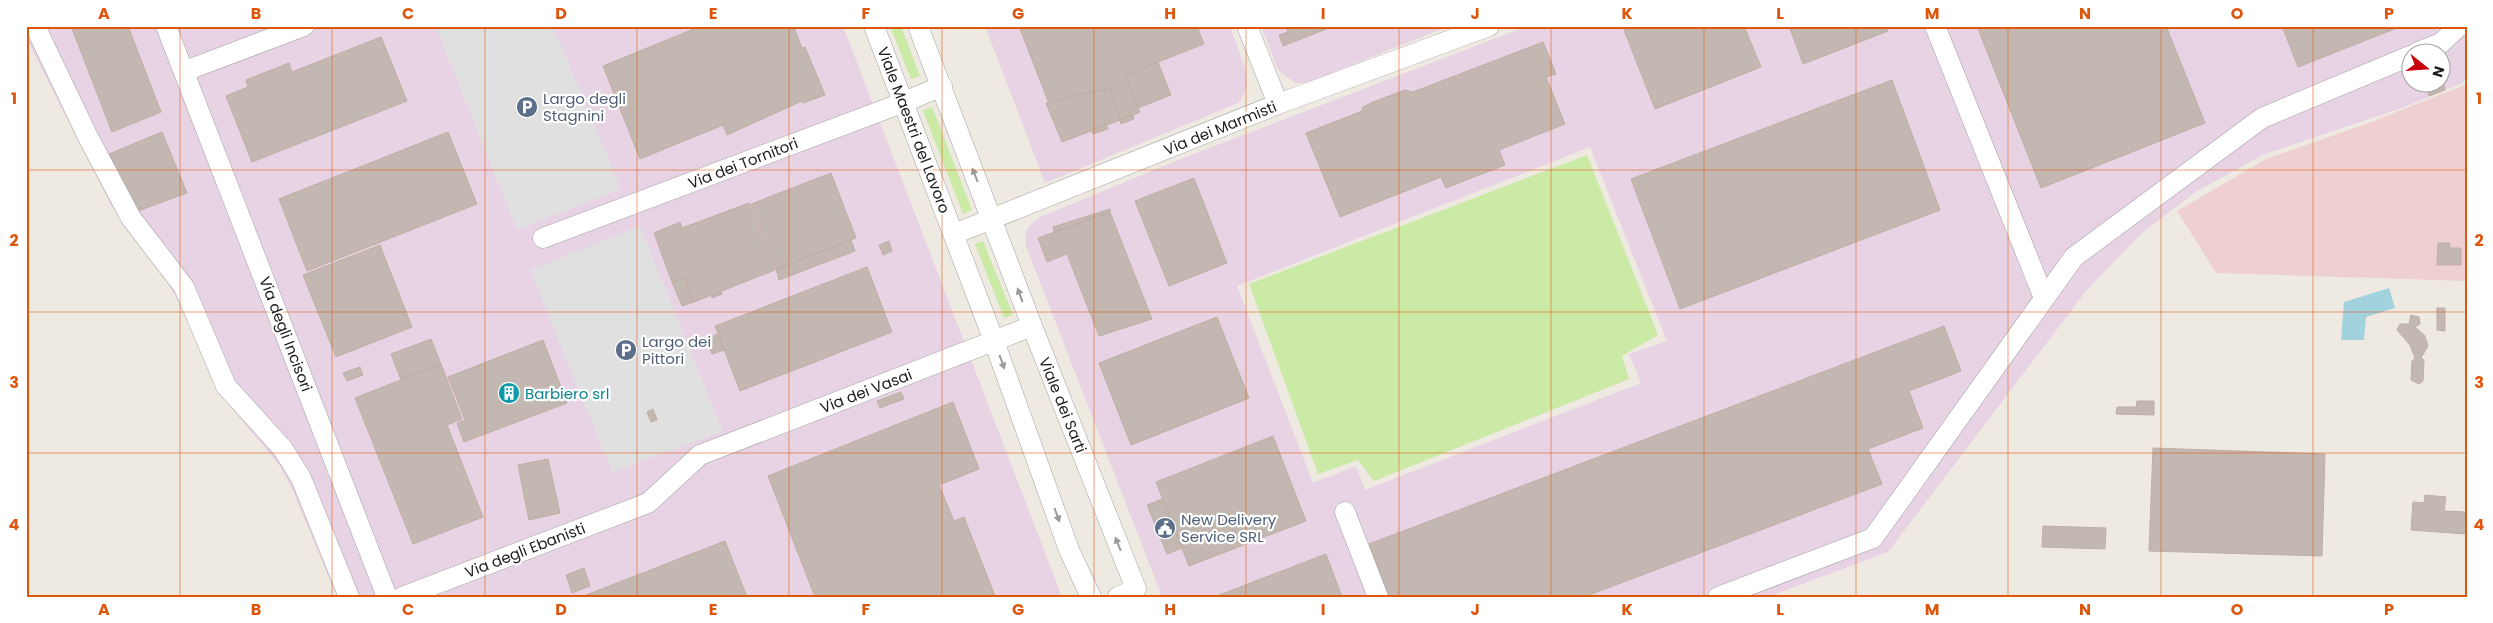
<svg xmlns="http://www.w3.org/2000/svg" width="2493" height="623" font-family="Poppins,sans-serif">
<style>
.commercial{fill:#efd0d0}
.industrial{fill:#e7d3e4;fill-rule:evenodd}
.grass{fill:#cbeaa6}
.parking{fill:#e0e0e0}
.water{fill:#a1d2dd}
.building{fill:#c2b8b1;stroke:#c0aea4}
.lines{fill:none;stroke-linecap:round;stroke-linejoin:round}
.minor-casing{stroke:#a3a3a3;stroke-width:21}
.minor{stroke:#fff;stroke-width:20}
.oneway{fill:#999}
.grid{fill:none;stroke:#de560d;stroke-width:1;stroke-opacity:0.55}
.labels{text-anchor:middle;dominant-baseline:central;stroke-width:4.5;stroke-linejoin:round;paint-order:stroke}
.service-label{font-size:15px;fill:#4e5e75;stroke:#fff;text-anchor:start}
.street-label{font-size:15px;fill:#1c1c1c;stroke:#fff}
.culture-label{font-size:15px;fill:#0d838f;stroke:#fff;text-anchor:start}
.neatline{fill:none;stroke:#de560d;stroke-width:2}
.grid-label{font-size:16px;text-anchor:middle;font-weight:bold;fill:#de560d}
</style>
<rect width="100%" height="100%" fill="#eee9e1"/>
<path class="commercial" d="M2467,84V281L2216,273L2177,211L2266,159L2366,124Z"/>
<path class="industrial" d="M26,26H843L1062,597H337L292,489L279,465L216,389L183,310L164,276L111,205L26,38Z
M985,26H1230L1245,68L1247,82L1245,93L1238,103L1045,183Z
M1261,26H1449L1306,83H1295L1278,70Z
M1528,26H2467V78L2460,84L2399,109L2265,154L2197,191L2143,232L2086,291L1888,552L1767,597H1154L1161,594L1026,246V231L1030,225L1040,217L1186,157ZM2410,52H2440V82H2410ZM1590,147L1667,341L1629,354L1641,383L1365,490L1356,466L1313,483L1237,286Z"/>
<path class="grass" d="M890,26H901L920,76L911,79Z
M932,107L972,210L963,214L923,111Z
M1587,155L1658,335L1622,356L1629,379L1374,481L1358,460L1318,474L1249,284Z
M983,241L1013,315L1004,318L975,244Z"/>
<path class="parking" d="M435,26H553L621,189L517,230Z
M640,226L723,431L612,472L530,270L568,255L567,252L572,253L591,246L590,242L594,244Z"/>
<path class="water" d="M2389,288L2395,308L2366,317L2364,340H2341L2344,302Z"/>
<path class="building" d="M71,26H128L161,112L112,132Z
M701,26H797L795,30L802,48L805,47L825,95L803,103L802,101L727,135L723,125L640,159L603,66Z
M1019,26H1197L1204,44L1125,75L1140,112L1120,120L1110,88L1048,101Z
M1286,26H1334L1283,46L1279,35L1288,32Z
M1634,26H1744L1761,67L1655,109L1624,30Z
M1789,26H1886L1888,31L1803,64Z
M1977,26H2166L2205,123L2041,188Z
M2282,26H2402L2298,67Z
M381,37L407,101L252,162L226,96L248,87L246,80L289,63L292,72Z
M1543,42L1556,74L1546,77L1565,124L1499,150L1505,165L1446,188L1441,177L1340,217L1306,133L1362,111L1363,107L1373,102L1405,90L1413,92Z
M1158,62L1171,95L1138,108L1125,75Z
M2441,73L2445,90L2429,96L2424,82H2440Z
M1892,80L1940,210L1680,309L1631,179Z
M1110,88L1120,120L1062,142L1046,103Z
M1133,115L1134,119L1121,124L1120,120Z
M1106,125L1108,129L1093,134L1092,130Z
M162,132L187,193L138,211L109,154Z
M448,132L477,204L307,271L279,199Z
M831,173L856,238L776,269L751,204Z
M1194,178L1227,263L1169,286L1135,201Z
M749,203L775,270L694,302L685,277L672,282L654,233L680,222L682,228Z
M1110,209V212L1054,232L1053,227Z
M1110,212L1152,319L1099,336L1067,254L1047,262L1038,238Z
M851,240L855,251L779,280L776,269Z
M889,241L892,251L883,255L879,245Z
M2438,243H2450L2449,248H2461V265H2437Z
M380,245L412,327L336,357L303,275Z
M867,267L892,332L740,391L715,326Z
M685,277L694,302L682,306L672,282Z
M721,291L722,294L712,298L711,295Z
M2437,308H2445V331L2437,330Z
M2411,315L2419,317L2420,324L2415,327L2425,336L2428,346L2421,358L2424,360L2423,381L2419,384L2411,380L2412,361L2415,358L2410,345L2397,330L2400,324H2409Z
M1217,317L1249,398L1131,445L1099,363Z
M1944,326L1961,371L1909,391L1923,428L1868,449L1882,484L1584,597H1389L1369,544Z
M718,334L724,350L712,354L706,339Z
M431,339L441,364L401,380L391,354Z
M543,340L567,403L464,442L457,423L465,420L448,377Z
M441,364L462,419L447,425L483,517L413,544L355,398Z
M360,367L363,375L347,381L343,373Z
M901,392L904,399L880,408L877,401Z
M2137,401H2154V415L2116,414L2117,407H2136Z
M953,402L979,469L939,485L954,521L964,517L995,596L815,597L768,476Z
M653,409L657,420L651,422L647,412Z
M1273,436L1306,521L1189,566L1156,482Z
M2153,448L2325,454L2322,556L2149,551Z
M548,459L560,513L529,520L518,465Z
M2425,495L2446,497L2444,511L2465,512L2466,534L2411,530L2413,502L2424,503Z
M1162,499L1182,548L1167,554L1147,505Z
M2043,526L2106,528L2105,549L2042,547Z
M725,541L747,597H581Z
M1326,554L1342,597H1214Z
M584,568L590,586L572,593L566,575Z"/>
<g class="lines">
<g class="minor-casing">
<path id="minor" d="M35,26L88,137L131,218L184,287L226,386L283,449L301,478L349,597
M166,26L387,597
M874,26L994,341L1069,550L1091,597
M918,26L1032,326L1136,589L1118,597
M1247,26L1278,104
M1935,26L2044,298
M2418,52L2441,43L2459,26
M185,71L304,26
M954,234L1278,104L1489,26
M543,238L902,103L942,86
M1345,512L1378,597
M402,597L648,503L700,455L1032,326
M1718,597L1873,538L2074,257L2262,118L2410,56"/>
</g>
<use href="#minor" class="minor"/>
</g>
<defs><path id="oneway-solid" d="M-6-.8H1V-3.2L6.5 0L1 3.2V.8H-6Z" transform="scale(1.25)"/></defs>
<g class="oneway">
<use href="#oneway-solid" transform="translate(975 175) rotate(-111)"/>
<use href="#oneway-solid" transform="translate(1020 295) rotate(-110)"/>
<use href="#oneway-solid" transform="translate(1002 362) rotate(70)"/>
<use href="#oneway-solid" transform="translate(1057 515) rotate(70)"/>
<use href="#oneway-solid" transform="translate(1118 544) rotate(-112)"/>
</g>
<path class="grid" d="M180,26V597M332,26V597M485,26V597M637,26V597M789,26V597M942,26V597M1094,26V597M1246,26V597M1399,26V597M1551,26V597M1704,26V597M1856,26V597M2008,26V597M2161,26V597M2313,26V597M26,170H2467M26,312H2467M26,453H2467"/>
<defs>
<g id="parking-disc" transform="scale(1.125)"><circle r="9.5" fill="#5c6f8a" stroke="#fff"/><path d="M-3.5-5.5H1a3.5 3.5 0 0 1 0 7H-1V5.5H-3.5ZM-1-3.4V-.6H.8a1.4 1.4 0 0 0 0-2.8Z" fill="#fff"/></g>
<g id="building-disc" transform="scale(1.125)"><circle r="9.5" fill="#0f9aa8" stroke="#fff"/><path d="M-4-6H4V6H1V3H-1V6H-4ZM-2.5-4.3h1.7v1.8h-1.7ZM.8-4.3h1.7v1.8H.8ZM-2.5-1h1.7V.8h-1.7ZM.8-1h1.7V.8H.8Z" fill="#fff"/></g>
<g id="civic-disc" transform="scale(1.125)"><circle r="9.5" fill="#5c6f8a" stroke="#fff"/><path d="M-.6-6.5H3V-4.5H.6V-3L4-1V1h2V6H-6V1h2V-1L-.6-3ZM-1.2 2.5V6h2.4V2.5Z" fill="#fff"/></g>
</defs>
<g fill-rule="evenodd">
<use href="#parking-disc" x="527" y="107"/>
<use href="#parking-disc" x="626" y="350"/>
<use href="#building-disc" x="509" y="393"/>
<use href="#civic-disc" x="1165" y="528"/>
</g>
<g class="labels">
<g class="service-label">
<text x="543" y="98">Largo degli<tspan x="543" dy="17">Stagnini</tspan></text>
<text x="642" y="341">Largo dei<tspan x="642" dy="17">Pittori</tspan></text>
<text x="1181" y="519">New Delivery<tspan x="1181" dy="17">Service SRL</tspan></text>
</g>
<g class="street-label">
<text transform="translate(1220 128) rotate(-22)">Via dei Marmisti</text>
<text transform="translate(914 130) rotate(69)">Viale Maestri del Lavoro</text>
<text transform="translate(743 163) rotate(-21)">Via dei Tornitori</text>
<text transform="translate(286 334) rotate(69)">Via degli Incisori</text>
<text transform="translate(866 391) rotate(-21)">Via dei Vasai</text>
<text transform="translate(1063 405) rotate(68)">Viale dei Sarti</text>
<text transform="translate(525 550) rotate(-21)">Via degli Ebanisti</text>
</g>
<g class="culture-label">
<text x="525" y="393">Barbiero srl</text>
</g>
</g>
<rect width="2493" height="623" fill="none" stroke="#ffffff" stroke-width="55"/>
<g transform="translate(2426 68) rotate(107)"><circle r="24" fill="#ffffff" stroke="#a4a4a4"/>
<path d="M0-4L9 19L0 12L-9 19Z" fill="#c8000b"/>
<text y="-8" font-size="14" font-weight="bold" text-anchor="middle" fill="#1c1c1c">N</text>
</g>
<rect x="28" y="28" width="2438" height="568" class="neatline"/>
<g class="grid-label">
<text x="104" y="19">A</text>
<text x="256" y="19">B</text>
<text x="408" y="19">C</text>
<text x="561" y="19">D</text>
<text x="713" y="19">E</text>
<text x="866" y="19">F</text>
<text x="1018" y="19">G</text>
<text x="1170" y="19">H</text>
<text x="1323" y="19">I</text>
<text x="1475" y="19">J</text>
<text x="1627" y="19">K</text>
<text x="1780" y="19">L</text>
<text x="1932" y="19">M</text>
<text x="2085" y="19">N</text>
<text x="2237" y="19">O</text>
<text x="2389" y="19">P</text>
<text x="14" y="104">1</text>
<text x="2479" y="104">1</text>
<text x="14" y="246">2</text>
<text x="2479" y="246">2</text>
<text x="14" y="388">3</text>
<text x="2479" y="388">3</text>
<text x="14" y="530">4</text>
<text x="2479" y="530">4</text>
<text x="104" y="615">A</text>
<text x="256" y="615">B</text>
<text x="408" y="615">C</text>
<text x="561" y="615">D</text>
<text x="713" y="615">E</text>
<text x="866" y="615">F</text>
<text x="1018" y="615">G</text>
<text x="1170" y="615">H</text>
<text x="1323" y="615">I</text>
<text x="1475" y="615">J</text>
<text x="1627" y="615">K</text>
<text x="1780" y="615">L</text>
<text x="1932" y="615">M</text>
<text x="2085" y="615">N</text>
<text x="2237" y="615">O</text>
<text x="2389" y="615">P</text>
</g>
</svg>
